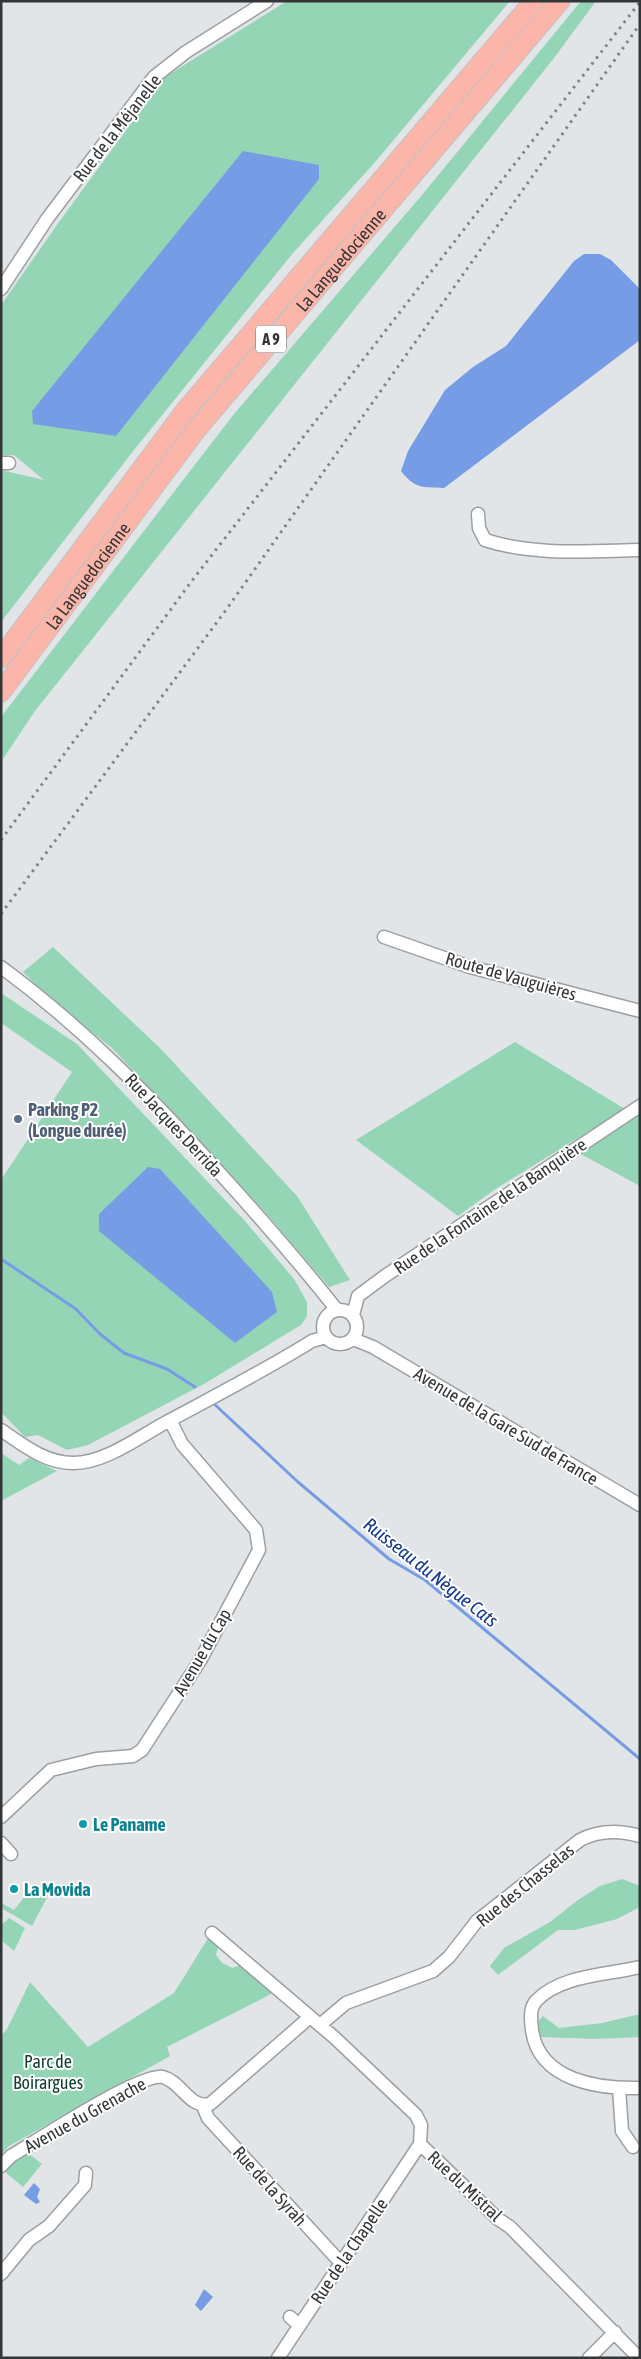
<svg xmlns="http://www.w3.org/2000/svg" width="641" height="2359" font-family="'Asap Condensed',sans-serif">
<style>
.green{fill:#94d5b6}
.water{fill:#769ce5}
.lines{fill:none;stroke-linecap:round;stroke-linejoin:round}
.stream{stroke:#769ce5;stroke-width:3}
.minor-casing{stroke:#9c9fa2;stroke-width:15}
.highway-casing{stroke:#c2c2c3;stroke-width:21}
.minor{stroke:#fff;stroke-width:12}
.highway{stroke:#fcb5a9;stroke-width:19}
.rail{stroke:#818486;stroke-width:3;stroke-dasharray:2.5 5;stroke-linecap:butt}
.service-dot{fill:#5c6f8a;stroke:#fff;stroke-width:2}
.culture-dot{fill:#0f9aa8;stroke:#fff;stroke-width:2}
.labels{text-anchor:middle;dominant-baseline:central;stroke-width:4;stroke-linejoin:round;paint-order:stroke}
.shield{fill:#fff;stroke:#707272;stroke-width:1}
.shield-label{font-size:16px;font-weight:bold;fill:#333536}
.street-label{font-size:18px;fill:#333536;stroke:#fff}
.service-label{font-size:18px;font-weight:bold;fill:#4e5e75;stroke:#fff;text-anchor:start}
.culture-label{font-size:18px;font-weight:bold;fill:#0d838f;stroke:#fff;text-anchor:start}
.park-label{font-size:18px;fill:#13402e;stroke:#fff}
.water-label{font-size:19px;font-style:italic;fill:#13398d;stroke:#fff}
</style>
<rect width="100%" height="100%" fill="#e1e5e8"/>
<path class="green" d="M287,1H510L376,161L293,253L134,450L1,622V470L44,480L14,455H1V305L59,222L165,77Z
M581,1H596L554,58L35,711L1,762V717L110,575L234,414L422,195Z
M53,947L161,1049L297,1196L350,1280L329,1287L265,1212L112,1048L50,999L23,972Z
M1,993L77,1044L244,1220L294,1279L307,1302V1316L301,1325L204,1384L88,1445L67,1450L38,1435L25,1437L1,1412V1180L72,1072L1,1023Z
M515,1042L625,1109L497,1188L458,1216L356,1140Z
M640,1108V1186L575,1151Z
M1,1453L19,1465L29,1458L57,1471L1,1501Z
M622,1879L640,1886V1907L617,1919L575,1930H558L498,1975L490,1966L504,1948L550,1922L578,1900L600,1886Z
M33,1886L49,1894L32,1926L1,1908V1903L14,1910Z
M9,1918L25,1928L14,1951L1,1940V1925Z
M210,1935L219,1943L216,1955L222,1963L233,1968L243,1964L275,1992L167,2047L170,2056L9,2146L1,2155V2036L7,2029L30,1982L88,2047L174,1993Z
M640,2014V2037L596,2039L540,2037L536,2024L543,2016L559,2028L602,2023Z
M27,2152L42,2164L23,2187L4,2171L15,2157Z"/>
<path class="water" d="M243,151L319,165V179L116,436L33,424L32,411Z
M584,254H600L611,260L640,289V340L444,488C422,487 415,489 401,471L408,451L445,390L473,367L506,346L574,261Z
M148,1167L160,1169L272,1292L277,1312L235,1343L99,1231V1214Z
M34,2183L40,2189L37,2197L40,2202L36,2204L24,2195Z
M204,2289L213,2297L201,2311L195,2305Z"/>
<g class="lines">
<path class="stream" d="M1,1259L76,1309L100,1334L124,1353L167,1369L195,1387
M212,1402L298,1482L389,1559L425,1580L640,1759"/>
<g class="minor-casing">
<path id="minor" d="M1,289L47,219L154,77L186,52L267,1
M1,463H9
M478,514L479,528L485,540C534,556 589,551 640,550
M384,937L470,967L640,1011
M1,967C81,1026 150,1096 216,1169C258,1215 298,1261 337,1310
M323 1327a17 17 0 1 1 34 0a17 17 0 1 1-34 0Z
M353,1315L358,1296L385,1276L640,1106
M353,1339L373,1347L640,1505
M1,1430C23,1445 45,1463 73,1463C104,1463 136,1439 163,1424C213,1397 264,1371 312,1341L326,1337
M1,1817L51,1770L96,1759L133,1756L142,1750L201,1659L259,1550L256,1530L182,1444L170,1420
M1,1843L11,1854
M212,1933L335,2038L416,2115L421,2125L420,2144L498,2219L510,2227L639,2358
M640,1967C607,1975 560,1975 536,2001C529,2009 531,2021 532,2030C539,2081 599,2089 640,2088
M320,2025L346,2003L433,1971L449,1957L477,1921L580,1840C599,1830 619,1830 640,1836
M619,2088L622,2131L633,2147
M203,2106L208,2118L341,2263
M1,2166L11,2156C36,2141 141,2072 163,2077C182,2082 189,2109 210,2104L310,2017
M1,2274L29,2240L49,2226L85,2185L86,2173
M290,2317L299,2325
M278,2358L420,2144
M589,2358L615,2332"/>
</g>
<g class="highway-casing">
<g id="highway">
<path d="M1,658L185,411L534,1"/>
<path id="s1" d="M1,692L196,430L560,1"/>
</g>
</g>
<use href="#minor" class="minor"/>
<use href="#highway" class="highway"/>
<path class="rail" d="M1,840L191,582L640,2
M1,914L226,610L640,24"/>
</g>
<circle class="service-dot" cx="18" cy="1119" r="5"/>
<g class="culture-dot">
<circle cx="83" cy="1824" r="5"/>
<circle cx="14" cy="1889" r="5"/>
</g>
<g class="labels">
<rect class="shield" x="256" y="325.5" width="30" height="27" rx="4"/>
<g class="shield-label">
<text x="271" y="339">A 9</text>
</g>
<g class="street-label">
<text transform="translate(117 128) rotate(-52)">Rue de la Méjanelle</text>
<text stroke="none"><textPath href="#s1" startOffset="550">La Languedocienne</textPath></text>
<text stroke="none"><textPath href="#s1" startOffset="145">La Languedocienne</textPath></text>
<text transform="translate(511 976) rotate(16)">Route de Vauguières</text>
<text transform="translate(174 1125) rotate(47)">Rue Jacques Derrida</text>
<text transform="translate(490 1206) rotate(-34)">Rue de la Fontaine de la Banquière</text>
<text transform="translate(506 1426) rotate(31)">Avenue de la Gare Sud de France</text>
<text transform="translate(202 1652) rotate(-60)">Avenue du Cap</text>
<text transform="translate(525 1885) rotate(-39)">Rue des Chasselas</text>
<text transform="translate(85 2115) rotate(-29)">Avenue du Grenache</text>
<text transform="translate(270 2186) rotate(48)">Rue de la Syrah</text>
<text transform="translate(465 2186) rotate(43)">Rue du Mistral</text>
<text transform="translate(349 2251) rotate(-56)">Rue de la Chapelle</text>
</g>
<g class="service-label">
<text x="28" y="1109">Parking P2<tspan x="28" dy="21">(Longue durée)</tspan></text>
</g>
<g class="culture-label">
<text x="93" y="1824">Le Paname</text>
<text x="24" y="1889">La Movida</text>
</g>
<g class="park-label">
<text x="48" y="2061">Parc de<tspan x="48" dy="21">Boirargues</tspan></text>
</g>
<g class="water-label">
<text transform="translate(431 1572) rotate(38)">Ruisseau du Nègue Cats</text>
</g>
</g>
<rect width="641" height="2359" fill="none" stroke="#333536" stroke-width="5"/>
</svg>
